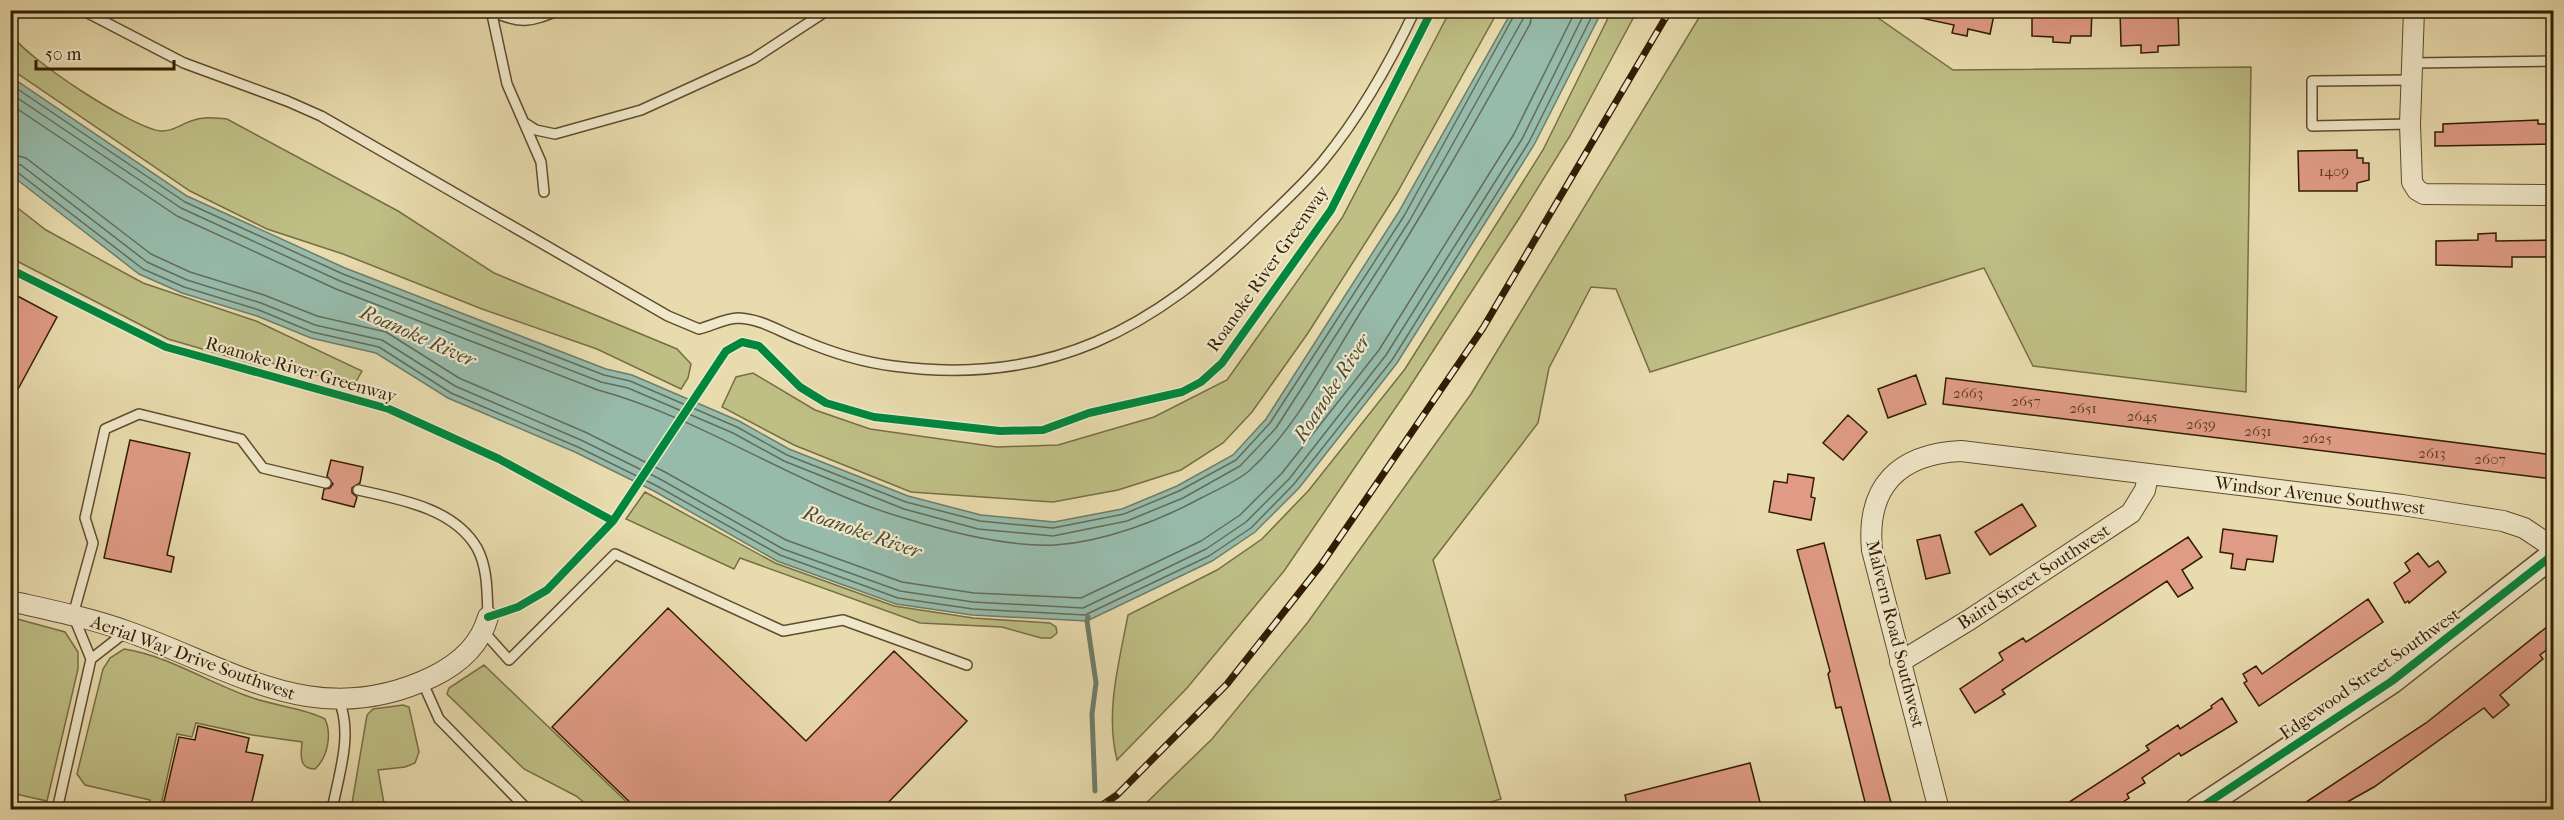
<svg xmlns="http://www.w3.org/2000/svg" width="2564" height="820" font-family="'IM FELL French Canon',serif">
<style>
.green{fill:#bebe85;stroke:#786e44;stroke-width:1.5}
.water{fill:#97bbab;stroke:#6f7c68;stroke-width:1.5}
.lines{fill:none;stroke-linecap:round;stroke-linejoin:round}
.shore{stroke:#646c57;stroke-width:1.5}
.stream{stroke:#6f7c68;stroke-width:5}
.building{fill:#df9b85;stroke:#321d03;stroke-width:1.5}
.service-casing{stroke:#604c2e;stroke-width:12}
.minor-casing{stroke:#604c2e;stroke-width:22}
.tertiary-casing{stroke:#604c2e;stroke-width:27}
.service{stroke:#f0e8ca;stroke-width:9}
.minor{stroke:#f0e8ca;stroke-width:20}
.tertiary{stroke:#f0e8ca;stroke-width:24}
.rail-casing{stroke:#321d03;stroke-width:7}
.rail{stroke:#f0e8ca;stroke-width:4.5;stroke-dasharray:14;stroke-linecap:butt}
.cycleway-casing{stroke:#f0e8ca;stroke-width:11}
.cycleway{stroke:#00873e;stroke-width:8}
.labels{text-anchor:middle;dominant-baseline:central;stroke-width:4.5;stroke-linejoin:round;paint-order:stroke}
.number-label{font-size:15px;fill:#5d3c24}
.street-label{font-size:18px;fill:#321d03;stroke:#f0e8ca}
.water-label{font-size:20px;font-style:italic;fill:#504c35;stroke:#f0e8ca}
</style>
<rect width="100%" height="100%" fill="#e8dbad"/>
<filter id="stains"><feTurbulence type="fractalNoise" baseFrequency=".00333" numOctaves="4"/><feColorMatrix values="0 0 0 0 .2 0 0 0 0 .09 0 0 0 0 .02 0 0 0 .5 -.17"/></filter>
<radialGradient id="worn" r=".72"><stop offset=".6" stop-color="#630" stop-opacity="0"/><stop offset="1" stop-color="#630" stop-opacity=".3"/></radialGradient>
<path class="green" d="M1612,10L1637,11L1570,136L1518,220L1407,391L1284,571L1187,688L1117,760C1105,712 1119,663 1128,615L1217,570L1262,539L1309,490L1405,369L1543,150Z
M1450,11H1498L1397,193L1308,333L1252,412L1223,443L1181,470L1118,490L1053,502L911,492L794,445L722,407L736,377L753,373L815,410L870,429L997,447L1058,445L1154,417L1227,380L1342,218Z
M1703,11H1868L1953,70L2251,67L2246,392L2033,366L1984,268L1650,372L1616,289L1591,287L1549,368L1538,423L1433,560L1501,799L1463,810L1140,809L1212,739L1308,622L1471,394Z
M11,34C27,59 132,128 161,131C173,132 181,124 191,121C203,116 215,118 227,119L398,211L494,273L677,349L691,364L688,378L681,389L597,349L482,309L343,254L267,229L190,191L11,69Z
M10,202L46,230L143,283L256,321L362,371L354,385L268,362L261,366L168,339L11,258Z
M645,492L775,563L894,606L973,618L1050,623L1056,627L1057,633L1051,638H1041L1002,627L920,623L740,558L734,569L626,519Z
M10,617L65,632L78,652V669L47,801L11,793Z
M124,649C169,656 207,682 250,697C274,706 305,708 325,719C332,734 328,757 315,769C298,769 301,754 302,742L252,735L196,723L192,737L177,734L160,809H148L150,800L85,785L77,774L103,669L110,658Z
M484,665L634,809H592L576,796L524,769L447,694L449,688Z
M403,705L409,707L419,752L415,763L405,767L378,770L385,809H351L367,715L373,709Z"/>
<path class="water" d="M1512,11H1602L1534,145L1397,363L1299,488L1255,532L1212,561L1087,621L972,615L896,604L777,561L654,491L575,452L448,398L376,353L311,338L257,316L182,293L139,274L11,175V77L187,196L345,268L606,369L632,375L739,421L789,449L908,496L981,515L1054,522L1122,509L1177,486L1233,455L1266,419L1398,213Z"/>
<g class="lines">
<path class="shore" d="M10,84L185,202L343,274L604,375L630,381L737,427L787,455L906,502L980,521L1053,528L1124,514L1179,491L1236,460L1270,423L1404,216L1517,10
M10,93L181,208L340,281L601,382L628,388L733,433L784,461L904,509L978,529L1053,536L1127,521L1183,498L1240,466L1276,428L1410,220L1523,19L1524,10
M10,104L177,216L336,289L598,390C705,419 797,487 904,518C949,532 1008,547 1055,545C1103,542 1159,521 1201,498C1216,490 1236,482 1249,471C1297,427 1328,364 1362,310C1422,217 1476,121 1530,24L1533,10
M10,154L26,158L151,254L190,272L264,295L317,316L386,332L459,378L585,432L665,472L786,540L902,582L974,593L1081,598L1201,541L1240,515L1282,473L1379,350L1514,134L1576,10
M10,163L21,165L147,262L187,280L261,303L315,325L382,340L455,386L581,440L660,479L783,549L900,591L973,602L1083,608L1206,549L1246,522L1289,479L1386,355L1522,139L1586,10
M10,170L17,172L143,269L184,287L259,310L312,332L379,347L451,393L578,447L657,486L780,555L898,598L973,609L1085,615L1209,556L1251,528L1294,484L1392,360L1529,142L1595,10"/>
<path class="stream" d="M1088,617L1087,621L1096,683L1092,714L1095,791"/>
</g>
<path class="building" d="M1916,10H1995L1990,34L1968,29L1967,36L1952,33L1954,25L1916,17Z
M2032,10H2092L2091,36H2071L2070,43L2053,42V37L2032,36Z
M2120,10H2178L2179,45L2158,46V52L2141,53V45L2121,46Z
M2538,120V124H2551V144L2435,146V132H2443V124Z
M2357,150V158H2363V163H2369V180L2357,183V191H2299L2298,151Z
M2496,233V241L2553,240V257H2512V267L2436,265V241L2478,240V234Z
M10,292L57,317L10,404Z
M1916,375L1926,404L1888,418L1878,389Z
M1946,378L2553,455V479L1943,404Z
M1848,415L1867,432L1843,460L1823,443Z
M130,440L190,453L167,555L174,557L171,572L104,558Z
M331,460L363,467L360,483L352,488V493L357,497L354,507L322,499L324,489L330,488L333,484L327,476Z
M1788,474L1814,478L1811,497L1815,498L1811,520L1769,512L1774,481L1787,483Z
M2022,504L2036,526L1990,555L1975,532Z
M2223,529L2277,536L2273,562L2247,559L2245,570L2231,568L2233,554L2220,552Z
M1940,535L1950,573L1926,579L1917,540Z
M2188,537L2202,557L2182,570L2193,588L2178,597L2167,581L2002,690L2005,694L1975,713L1960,689L2003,660L1999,653L2023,638L2026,642Z
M1824,543L1883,773L1893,810H1867L1841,707L1836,708L1828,674L1830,671L1797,550Z
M2418,553L2429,567L2438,561L2446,572L2409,603L2408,601L2405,603L2394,583L2410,571L2405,563Z
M2368,599L2383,622L2259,706L2244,683L2247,681L2243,674L2256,666L2262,674Z
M668,608L806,741L894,651L967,721L881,810H638L552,727Z
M2553,622V645L2540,655L2543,659L2500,695L2509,705L2493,718L2484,708L2374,787L2333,810H2294L2426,723Z
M2222,698L2237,722L2181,756L2179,753L2142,778L2145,783L2127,794L2129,798L2111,810H2057L2149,750L2146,746L2178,725L2180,729L2212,708L2211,706Z
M198,726L249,738L246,752L263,755L250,810H162L179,737L195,740Z
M1750,763L1762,810H1628L1625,795Z"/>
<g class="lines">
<g class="service-casing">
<path id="service" d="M82,10L184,63L287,101L321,116L668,316L699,329C711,326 726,318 738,318C762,319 780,332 802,340C830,352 862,362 893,366C1050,387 1153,329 1262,223C1283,203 1305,183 1323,161C1360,116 1390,63 1415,10
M491,10L507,84L541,162L544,192
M491,11C522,25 529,22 560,10
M2413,63L2554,61
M525,123L536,130L555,134L641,110L753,59L828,10
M2410,124L2312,126V81L2412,80
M358,490C399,499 454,508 477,548C488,568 487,594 488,617
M484,632L509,660L615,554L783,631L843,620L967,665
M91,659L127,631
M422,681L439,719L528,810
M57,810L91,659L73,615L93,543L85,518L105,429L139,414L241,439L263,468L326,483
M332,810C339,773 353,735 339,700"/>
</g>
<g class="minor-casing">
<path id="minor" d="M2414,10L2410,124L2412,182L2417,190L2424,194L2554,195
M10,601C50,610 91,618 129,632C235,670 317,732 432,677C459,664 480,646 488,617
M1900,662L1969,620L2131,513L2145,490L2148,476
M1939,810L1872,550C1866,487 1898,454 1961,451L2402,505L2503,521L2524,528L2554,548"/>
</g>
<g class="tertiary-casing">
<path id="tertiary" d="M2197,810L2392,681L2554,554"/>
</g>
<use href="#service" class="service"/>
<use href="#minor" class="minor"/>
<use href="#tertiary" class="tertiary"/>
<g class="rail-casing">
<path id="rail" d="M1095,810L1117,795L1227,684L1321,565L1483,328L1670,10"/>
</g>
<use href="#rail" class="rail"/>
<g class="cycleway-casing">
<path id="cycleway" d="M10,269L166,347L389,409L499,459L613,521
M488,617L518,607L547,590L613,521L726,351L742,342L759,346L800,387L826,403L874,417L1000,431L1043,430L1089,413L1182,392L1201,382L1222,363L1331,210L1432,10
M2197,810L2392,681L2554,554"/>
</g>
<use href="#cycleway" class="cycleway"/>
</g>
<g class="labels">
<g class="number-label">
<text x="2334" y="171">1409</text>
<text x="1968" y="393">2663</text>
<text x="2026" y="401">2657</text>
<text x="2083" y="408">2651</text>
<text x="2142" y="416">2645</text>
<text x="2201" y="424">2639</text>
<text x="2258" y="431">2631</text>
<text x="2317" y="438">2625</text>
<text x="2432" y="453">2613</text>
<text x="2490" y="459">2607</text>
</g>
<g class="street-label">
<text transform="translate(1268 269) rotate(-55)">Roanoke River Greenway</text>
<text transform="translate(301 370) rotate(16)">Roanoke River Greenway</text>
<text transform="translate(2320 496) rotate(7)">Windsor Avenue Southwest</text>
<text transform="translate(2034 577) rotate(-33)">Baird Street Southwest</text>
<text transform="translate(1895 634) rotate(76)">Malvern Road Southwest</text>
<text transform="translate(193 658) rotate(20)">Aerial Way Drive Southwest</text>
<text transform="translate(2370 674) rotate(-35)">Edgewood Street Southwest</text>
</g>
<g class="water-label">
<text transform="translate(418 336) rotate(24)">Roanoke River</text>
<text transform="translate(1332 388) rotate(-57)">Roanoke River</text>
<text transform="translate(862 532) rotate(19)">Roanoke River</text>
</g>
</g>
<rect width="2564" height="820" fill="none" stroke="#e8dbad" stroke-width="36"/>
<rect x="12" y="12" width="2540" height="796" fill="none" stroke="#321d03" stroke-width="3"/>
<rect x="18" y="18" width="2528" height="784" fill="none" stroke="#321d03" stroke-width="1.5"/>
<path d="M36 60v9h138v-9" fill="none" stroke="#321d03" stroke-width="3"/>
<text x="45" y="60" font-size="18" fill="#321d03" stroke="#f0e8ca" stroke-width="4.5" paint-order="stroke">50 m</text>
<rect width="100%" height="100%" filter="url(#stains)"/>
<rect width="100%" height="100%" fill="url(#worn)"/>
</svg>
